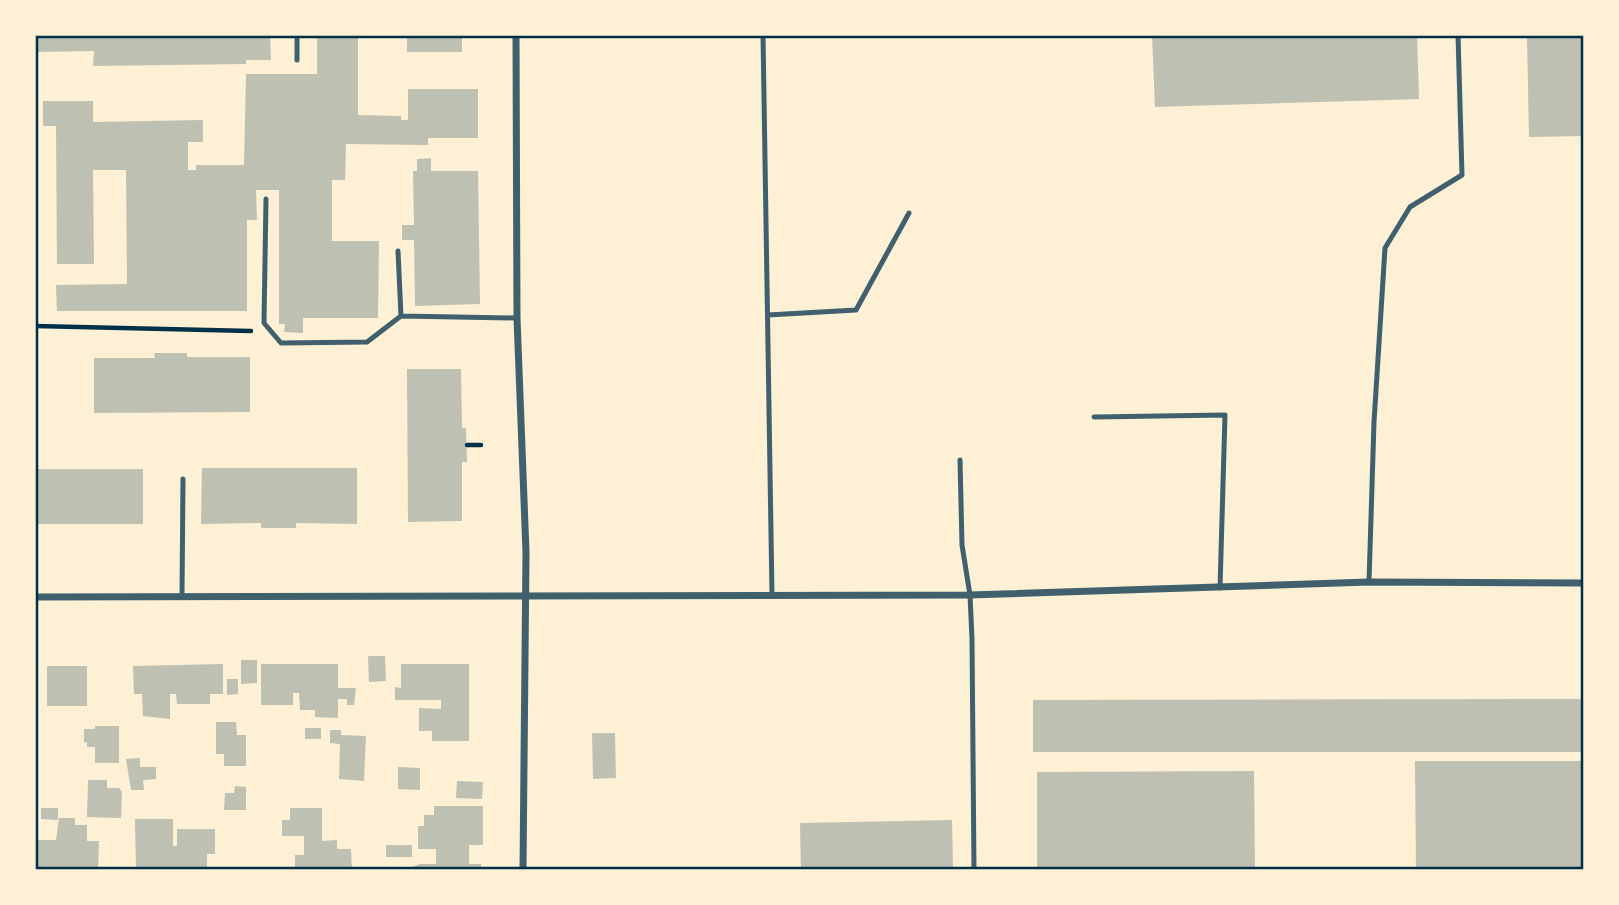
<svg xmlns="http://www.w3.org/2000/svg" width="1619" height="905" font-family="Roboto,sans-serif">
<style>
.building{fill:#bec0b2}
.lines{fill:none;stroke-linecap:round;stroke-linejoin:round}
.path{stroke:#003049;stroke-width:4.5}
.service{stroke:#3f606c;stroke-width:5}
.minor{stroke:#3f606c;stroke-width:7}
.neatline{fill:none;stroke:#003049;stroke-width:2.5}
</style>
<rect width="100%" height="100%" fill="#fdf0d5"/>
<path class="building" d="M35,35H270L271,60H246V64L93,66L94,51L35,52Z
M317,35H358V115L401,116V120H408V89H478V138H428V145L346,144L345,180H332V241H379L378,318H303V333L284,332L285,324H279V190H256L257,220H247V311H57L56,285L127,284L126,170H93L94,264H57L56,126H43V101H93V122L203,120V142H188V170H196V165H244L246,74H317Z
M407,35H462V52H407Z
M1152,35H1417L1419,99L1155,107Z
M1527,35H1584V136L1529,137Z
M431,158V171H478L480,304L415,306L414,240H402V225H414L413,171H417V159Z
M154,353H187V357H250V412L94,413V358H155Z
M407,369H461L462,428H466L467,462H462V521L408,522Z
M202,468H357V524L296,523V528H261V523L201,524Z
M35,469H143V524H35Z
M368,656H385L386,681L369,682Z
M241,660H257V683L241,684Z
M223,664V694H210V704H177L176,694H170V719L143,716L142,694H134L133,666Z
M261,664H338V688H356L354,705H347V699H338V718L315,717V710H300L299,693H293V705H261Z
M401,664H469V741H432V731H419V708L441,709V700H395V687L401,688Z
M47,666H87V706H47Z
M227,679H238V694L227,695Z
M1584,699V752H1033V700Z
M216,722H236L237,735H246V766H224V754H216Z
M95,726H119V763H95V747H87V742L84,743V729H95Z
M305,728H321V739H305Z
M330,730H341V735L366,736L364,781L339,779L340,744L330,743Z
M592,733H615L616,778L593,779Z
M140,758V767H156V779L143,780L144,790H131L126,759Z
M1415,761H1584V870H1416Z
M398,767L420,768V790L398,789Z
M1254,771L1255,870H1037V772Z
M88,780H107V788H119L122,792L121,818L87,817Z
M457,781L483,782L482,799L456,798Z
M235,786L246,787V810H224L225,793H234Z
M434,806H483V845H469V864H481V870H412V867L420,864H436V849H418V826H424V815H434Z
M41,808H58V820L41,819Z
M290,808H322V841L337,840V849H351L352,870H295V855H304V836H282V820H290Z
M59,818H75V825H87V841H99L98,870H35V840H56Z
M135,819H173V846H177V829H215V854H207V870H136Z
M952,820L953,870H801L800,823Z
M386,845H412V857H386Z"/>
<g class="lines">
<path class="path" d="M35,326L251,331
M467,445H481"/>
<path class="service" d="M297,35V60
M763,35L772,595
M266,199L264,323L281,343L367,342L401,316
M398,251L401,316L517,318
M768,315L856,310L909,213
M1094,417L1225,415L1220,588
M960,460L962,545L970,595L972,639L974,870
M1369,582L1374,422L1385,248L1410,207L1462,175L1458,35
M182,596L183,479"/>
<path class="minor" d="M516,35L517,318L526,552L523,870
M35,597L970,595L1369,582L1584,583"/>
</g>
<rect width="1619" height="905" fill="none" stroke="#fdf0d5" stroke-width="74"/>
<rect x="37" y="37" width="1545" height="831" class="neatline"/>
</svg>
